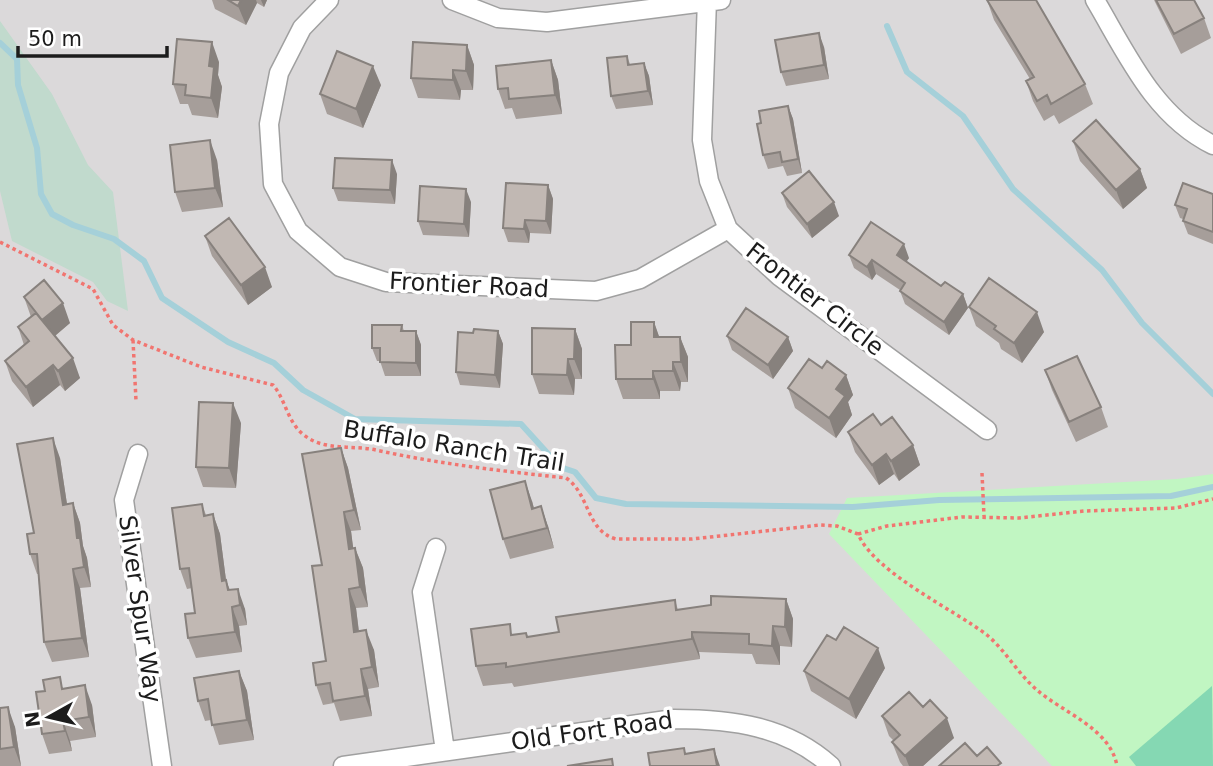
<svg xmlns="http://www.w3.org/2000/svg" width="1213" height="766" font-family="'DejaVu Sans',sans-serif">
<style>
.residential{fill:#dbd9da}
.wetland{fill:#c1dacd}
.park{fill:#c1f6c2}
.pitch{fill:#85d8b3}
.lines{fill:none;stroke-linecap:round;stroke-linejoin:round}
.stream{stroke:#a5d0d9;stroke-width:6}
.minor-casing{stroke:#a0a0a0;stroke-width:21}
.path{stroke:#f17570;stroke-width:3.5;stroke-dasharray:3.5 3.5;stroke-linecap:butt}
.minor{stroke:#fff;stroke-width:18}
.wall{fill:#a69e9a}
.shaded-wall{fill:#87817d}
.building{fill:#c1b8b3;stroke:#87817d;stroke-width:2}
.labels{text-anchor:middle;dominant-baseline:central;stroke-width:7;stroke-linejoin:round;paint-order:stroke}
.street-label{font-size:24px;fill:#1c1c1c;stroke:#fff}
</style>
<rect width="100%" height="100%" fill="#ede9e3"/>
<path class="residential" d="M0,0H1213V766H0Z"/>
<path class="wetland" d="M0,21L52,94L88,165L113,192L128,311L107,301L93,282L12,241L0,191Z"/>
<path class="park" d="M1213,474V766H1052L829,534L847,498L1177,479Z"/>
<path class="pitch" d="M1212,686L1213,766H1136L1129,757Z"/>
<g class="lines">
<path class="stream" d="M887,26L907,72L963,116L1013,189L1102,270L1142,323L1213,394
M0,43L17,59L18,85L37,148L41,194L52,214L73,225L114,239L144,261L162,298L228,342L274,363L303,390L355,419L521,424L560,467L575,472L596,498L626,504L853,507L939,500L1171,496L1213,487"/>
<g class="minor-casing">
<path id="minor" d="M329,0L302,28L279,73L269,124L273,184L298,231L340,267L386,282L596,291L640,279L728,229
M452,0L498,18L547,22L721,0
M707,0L702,140L709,181L728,229L779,276L987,430
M1095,0C1127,54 1154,116 1213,145
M138,454L124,500L162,766
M436,548L422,592L445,751
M343,766L674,719C732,719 787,726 831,766"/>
</g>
<path class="path" d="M0,242L93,289L113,325L133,340L201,367L273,385C286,400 287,422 304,435C323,451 353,445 376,450C439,464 502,471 566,478C590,494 586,531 616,539H692L820,525L837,526L858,534C875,573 953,609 987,635C1006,651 1018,674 1037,690C1062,712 1111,729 1117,766
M133,340L136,401
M982,473L984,516
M858,534L887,526L962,517L1019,518L1084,511L1176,508L1213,499"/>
<use href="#minor" class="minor"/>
</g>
<path class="wall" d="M212,0H267L264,7L257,3L246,25L215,9Z
M987,0L1085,84L1093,104L1059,124L1054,115L1044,121L1033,101L1026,81L1030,79L994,20Z
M1154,0H1194L1204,18L1211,38L1181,54Z
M467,45L474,65L473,90H461L460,100L418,98L411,78Z
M824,47L829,79L786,86L781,72Z
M627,56L630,64L644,63L649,76L653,105L616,109L611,96Z
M551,60L558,80L562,114L516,119L512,108L505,109L498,89Z
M219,62L218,75L222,87L218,118L192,115L188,104H180L173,84Z
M381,85L363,128L327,114L320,94Z
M788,106L793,119L802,173L787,176L783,166L768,169L763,155L761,123Z
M1073,141L1140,169L1147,188L1123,209L1080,161Z
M217,160L223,207L182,212L175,192Z
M397,174L395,204L338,201L333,188Z
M548,185L553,199L551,234L530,233L529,243L508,242L503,228Z
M782,193L839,216L812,238L787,207Z
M1213,194V244L1188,234L1183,221V219L1180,218L1175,205Z
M471,202L469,237L423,235L418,221Z
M205,236L272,287L248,305L212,256Z
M849,255L909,258L906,262L941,286L963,294L968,308L949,335L905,304L900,291V290L876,274L872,280L854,268Z
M24,297L70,323L55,336L80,378L65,391L60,385L33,407L12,381L5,361L24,345L18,327L31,317Z
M969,307L1044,332L1022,363L1001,349L999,343L976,326Z
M654,322L659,337H680L688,357V382H681L680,391H660V399H623L616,379L631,345Z
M402,325L404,331H416L421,345V376H385L380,361H377L372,348Z
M575,329L582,349V379H575L574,395L539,394L532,374Z
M498,331L503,344L500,388L460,385L456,372L473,333Z
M727,336L788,337L793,351L773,379L732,350Z
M822,368L846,375L853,395L848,402L852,415L836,438L795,408L788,388Z
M1045,370L1101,407L1108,427L1076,442L1052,390Z
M241,423L236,488L203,487L196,467Z
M881,425L913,445L920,465L899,481L894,474L879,485L855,452L848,432Z
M341,448L348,468L361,530L351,531L353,549L355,548L363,568L368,607L356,608L359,631L374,650L379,687L368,689L372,716L340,721L334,703L323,705L316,685L326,661L322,565Z
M60,458L67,504L73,503L80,523L83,546L87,558L91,587L80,588L89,657L52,662L44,642L38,574H37L30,554L34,533Z
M532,501L534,508L548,526L554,548L510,559L503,539Z
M202,504L206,515L213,514L220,534L226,580L230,590L245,609L247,625L239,626L242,652L196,658L188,638L195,613L192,588L187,589L180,569Z
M786,599L793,619L792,647L780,646V665L756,664L752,654L699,652L700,659L514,687L512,683L483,686L476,666L513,635L526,633L528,637L559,632L675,600L678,610Z
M885,668L856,719L811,691L804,671Z
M239,671L247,691L254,740L219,745L211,720L205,721L198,701Z
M64,688L92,705L96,737L70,741L72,751L49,754L42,734Z
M923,707L954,738L923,766H903L900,762L892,742L894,741L889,736L882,716Z
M0,708L15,727L21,766H0Z"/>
<path class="shaded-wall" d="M241,0H256L257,3L246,25L238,6Z
M261,0H267L264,7Z
M819,33L824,47L829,79L824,65Z
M212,42L219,62L218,75L222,87L218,118L211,98L209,66Z
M467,45L474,65L473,90L466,71Z
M551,60L558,80L562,114L555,95Z
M644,63L649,76L653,105L648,91Z
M373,66L381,85L363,128L356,109Z
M453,70L461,90L460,100L453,80Z
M788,106L793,119L802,173L798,159Z
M210,140L217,160L223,207L215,188Z
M392,160L397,174L395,204L390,190Z
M1140,169L1147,188L1123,209L1116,190Z
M548,185L553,199L551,234L546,221Z
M466,189L471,202L469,237L464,224Z
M834,202L839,216L812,238L807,224Z
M525,220L530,233L529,243L524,229Z
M904,244L909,258L902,268L897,255Z
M872,260L876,274L872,280L867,267Z
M265,267L272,287L248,305L241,285Z
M963,294L968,308L949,335L944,322Z
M63,303L70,323L50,340L42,320Z
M1037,312L1044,332L1022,363L1014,343Z
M654,322L661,342L654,337Z
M575,329L582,349V379L574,359Z
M416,331L421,345V376L416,363Z
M498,331L503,344L500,388L495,375Z
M680,337L688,357V382L681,362Z
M788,337L793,351L773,379L768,365Z
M73,358L80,378L65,391L58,371Z
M568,359L575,379L574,395L567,375Z
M673,362L681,382L680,391L673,371Z
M53,365L60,385L33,407L26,387Z
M653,371L660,391V399L653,379Z
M846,375L853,395L848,402L852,415L836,438L829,418L836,389Z
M233,403L241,423L236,488L229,468Z
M53,438L60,458L70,524L63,505Z
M913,445L920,465L899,481L891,461Z
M341,448L348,468L361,530L354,510Z
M886,454L894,474L879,485L872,465Z
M525,481L532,501L539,529L532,509Z
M73,503L80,523L83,546L87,558L91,587L84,567L77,538Z
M541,506L548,526L554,548L547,528Z
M344,512L351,531L356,569L349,549Z
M213,514L220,534L226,580L233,600L222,581Z
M355,548L363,568L368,607L360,587Z
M73,569L80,588L89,657L82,638Z
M238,589L245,609L247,625L240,605Z
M349,589L356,608L361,651L354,632Z
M786,599L793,619L792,647L785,627Z
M232,607L239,626L242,652L235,632Z
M773,626L780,646V665L772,646Z
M366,630L374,650L379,687L372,667Z
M692,632L699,652L700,659L692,639Z
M878,648L885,668L856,719L849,699Z
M361,669L368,689L372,716L365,696Z
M239,671L247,691L254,740L247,720Z
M85,685L92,705L96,737L89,717Z
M8,707L15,727L21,766L14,747Z
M947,718L954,738L923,766H909L905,756Z
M63,721L70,741L72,751L65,731Z
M714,749L720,766H717Z"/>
<path class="building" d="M228,0H241L238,6Z
M987,0H1036L1085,84L1051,104L1047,95L1037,101L1026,81L1034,77Z
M1156,0H1194L1204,18L1174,34Z
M819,33L824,65L781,72L775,40Z
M177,39L212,42L209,66L214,67L211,98L185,95L186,85L173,84Z
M413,42L467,45L466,71L453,70V80L411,78Z
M337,51L373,66L356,109L320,94Z
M627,56L628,65L644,63L648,91L611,96L607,58Z
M551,60L555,95L509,99L508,88L498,89L496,66Z
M788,106L798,159L782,162L780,152L763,155L757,124L761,123L759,111Z
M1096,120L1140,169L1116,190L1073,141Z
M210,140L215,188L175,192L170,145Z
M335,158L392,160L390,190L333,188Z
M809,171L834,202L807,224L782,193Z
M506,183L548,185L546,221L525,220L524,229L503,228Z
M1183,183L1213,194V232L1183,221L1187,209L1175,205Z
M420,186L466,189L464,224L418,221Z
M229,218L265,267L241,285L205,236Z
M871,222L904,244L897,255L941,286L945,282L963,294L944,322L900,291L905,283L872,260L867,267L849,255Z
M989,278L1037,312L1014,343L994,329L996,326L969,307Z
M44,280L63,303L42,320L24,297Z
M746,308L788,337L768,365L727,336Z
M36,313L73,358L58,371L53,365L26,387L5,361L29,341L18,327Z
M631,322H654V337H680L681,362H673V371H653V379H616L615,345H631Z
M372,325H402L401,331H416V363L380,362V348H372Z
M532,328L575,329L574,359H568L567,375L532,374Z
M474,329L498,331L495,375L456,372L458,332L473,333Z
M1077,356L1101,407L1069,422L1045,370Z
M809,359L822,368L827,361L846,375L836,389L845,396L829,418L788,388Z
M199,402L233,403L229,468L196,467Z
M873,414L881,425L892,417L913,445L891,461L886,454L872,465L848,432Z
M53,438L63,505L73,503L77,538H80L84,567L73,569L82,638L44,642L37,554H30L27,534L34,533L17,444Z
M341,448L354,510L344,512L349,549L355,548L360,587L349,589L354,632L366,630L372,667L361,669L365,696L333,701L330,683L316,685L313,663L326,661L312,566L322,565L302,454Z
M525,481L532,509L541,506L547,528L503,539L490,490Z
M202,504L204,516L213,514L222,581L226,580L228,590L238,589L240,605L232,607L235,632L188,638L185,614L195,613L189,568L180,569L172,508Z
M711,596L786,599L785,627L773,626L772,646L749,644V634L692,632V639L506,667V663L476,666L471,629L510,624L511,635L526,633L527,637L559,632L556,617L675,600L676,610L711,605Z
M844,627L878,648L849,699L804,671L827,635L836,640Z
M239,671L247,720L212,725L208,699L198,701L194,678Z
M60,677L62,689L85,685L89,717L63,721L65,731L42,734L36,692L45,691L43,680Z
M909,692L923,707L930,700L947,718L905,756L892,742L900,735L882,716Z
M8,707L14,747L0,749V708Z
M965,743L977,756L987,747L1001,763L997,766H939Z
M684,748L685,754L714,749L717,766H650L648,753Z
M612,759L613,766H567Z"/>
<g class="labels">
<g class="street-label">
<text transform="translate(469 285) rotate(3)">Frontier Road</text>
<text transform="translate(815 299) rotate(38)">Frontier Circle</text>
<text transform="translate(454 446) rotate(9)">Buffalo Ranch Trail</text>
<text transform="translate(140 609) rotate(82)">Silver Spur Way</text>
<text transform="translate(592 731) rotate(-8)">Old Fort Road</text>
</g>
</g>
<g transform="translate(49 717) rotate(262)" stroke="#ffffff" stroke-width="5" paint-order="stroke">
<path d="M0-5L12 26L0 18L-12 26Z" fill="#1c1c1c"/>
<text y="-10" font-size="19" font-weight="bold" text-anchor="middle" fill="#1c1c1c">N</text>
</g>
<path d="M18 46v10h149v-10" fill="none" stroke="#1c1c1c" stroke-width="3.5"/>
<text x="28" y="46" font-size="21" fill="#1c1c1c" stroke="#ffffff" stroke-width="5" paint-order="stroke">50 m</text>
</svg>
